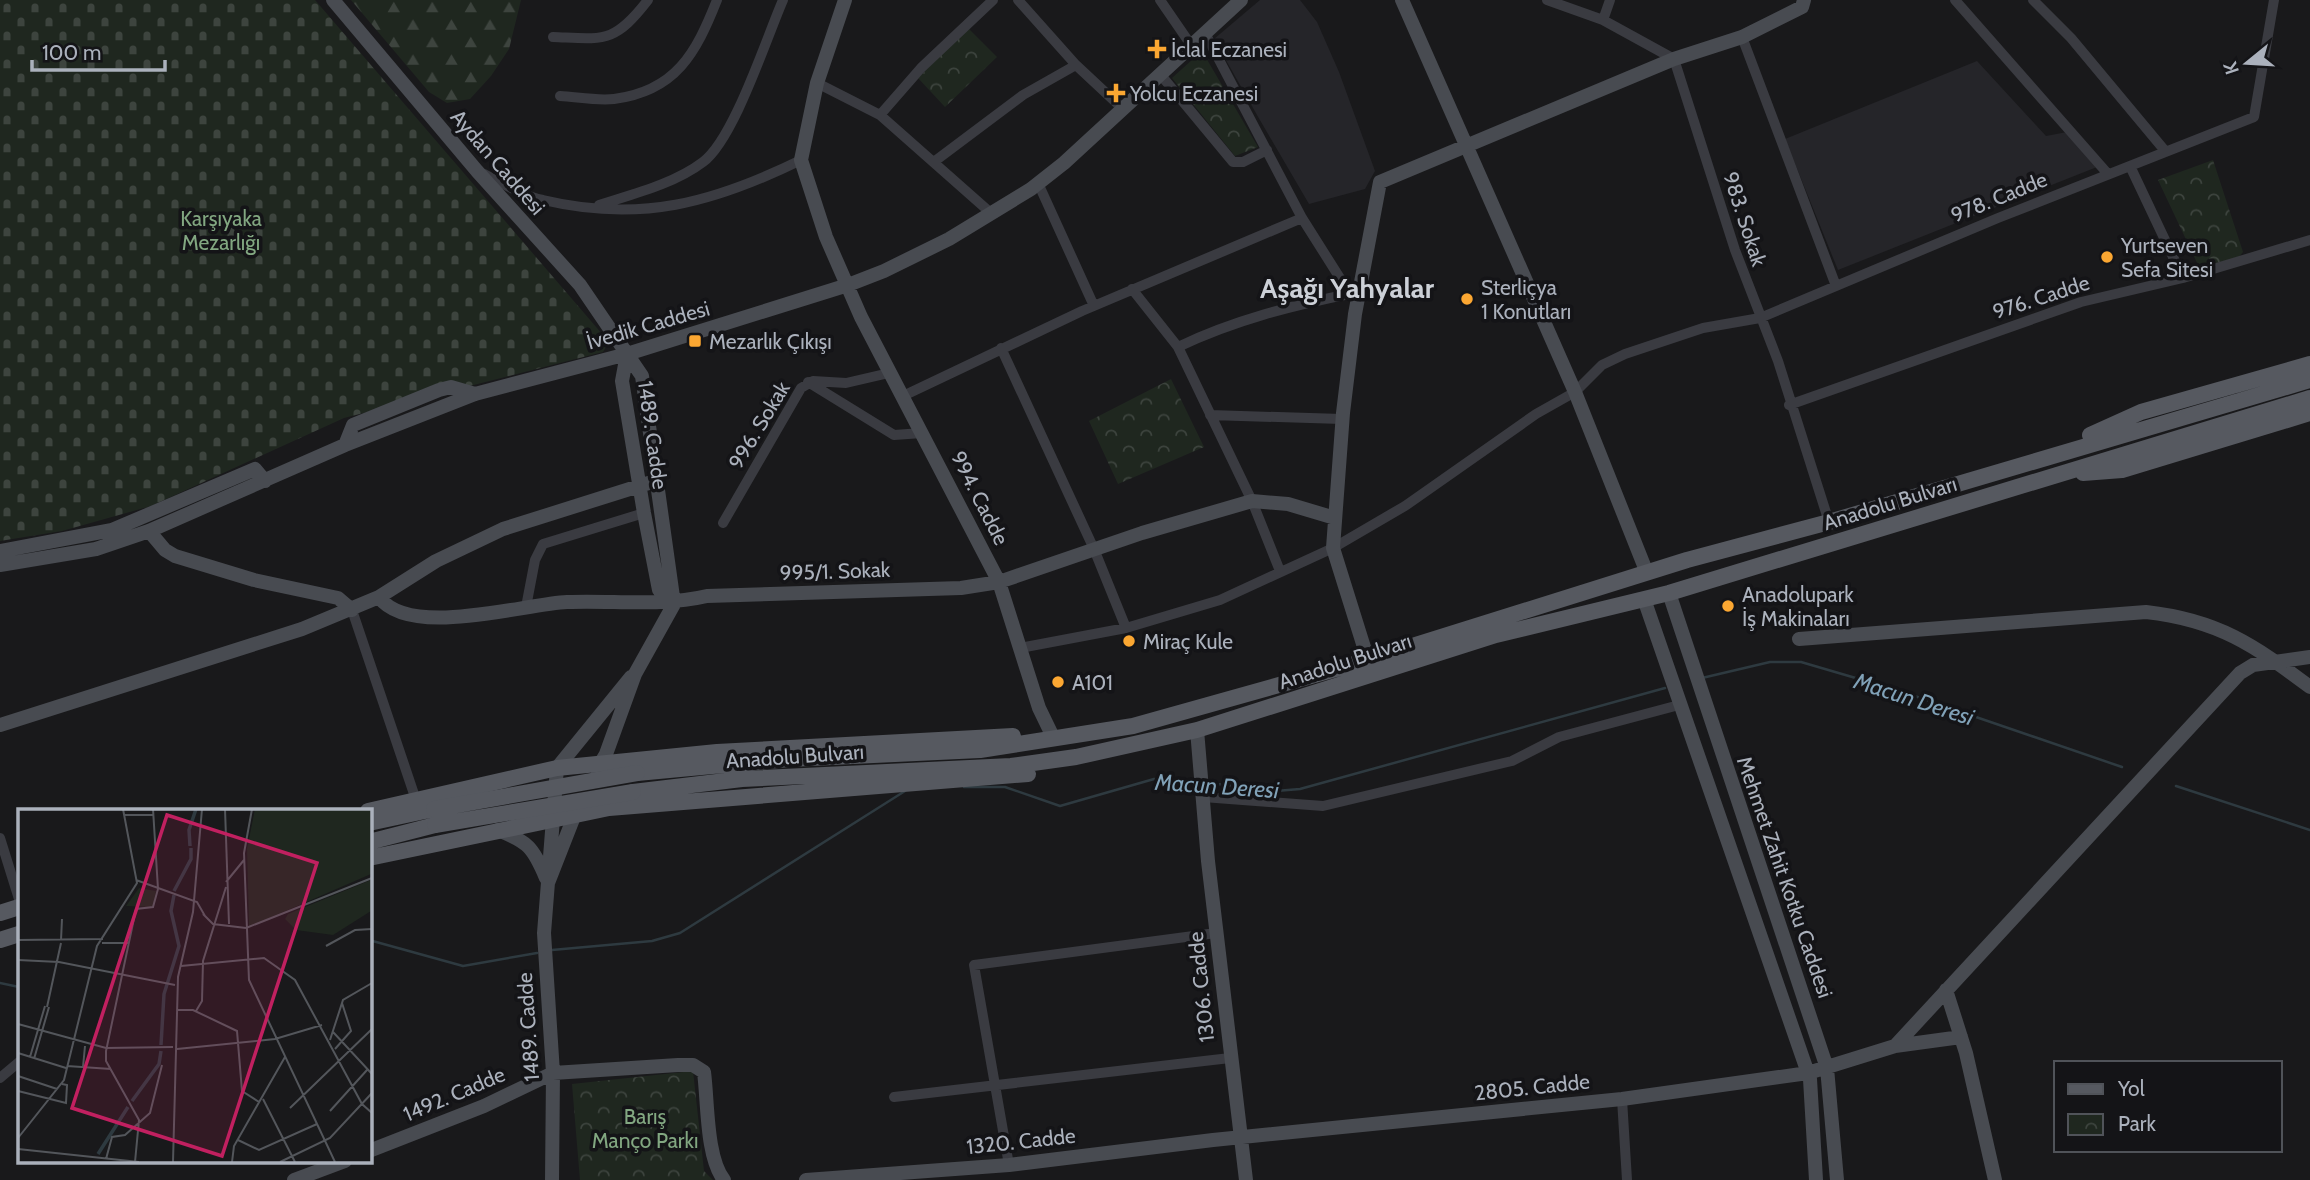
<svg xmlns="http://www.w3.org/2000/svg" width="2310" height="1180" font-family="Cabin,sans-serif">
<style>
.built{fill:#252529}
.forest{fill:url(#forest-firs)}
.cemetery{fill:url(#cemetery-stones)}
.park{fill:url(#park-crowns)}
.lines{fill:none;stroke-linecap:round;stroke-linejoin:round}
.stream{stroke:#2e3a40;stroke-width:2.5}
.street{stroke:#3a3b41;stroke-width:10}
.secondary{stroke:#484b51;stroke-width:14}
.primary{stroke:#565960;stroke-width:16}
.primary-bridge{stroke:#565960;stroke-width:16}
.poi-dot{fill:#fba732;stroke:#141417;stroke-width:2.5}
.labels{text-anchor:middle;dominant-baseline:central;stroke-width:7;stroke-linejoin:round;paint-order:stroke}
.poi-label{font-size:21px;fill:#abb1bc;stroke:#141417;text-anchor:start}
.street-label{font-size:21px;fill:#abb1bc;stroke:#141417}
.park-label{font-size:21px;fill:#82a781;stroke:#141417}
.water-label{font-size:23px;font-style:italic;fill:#81a2b8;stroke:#141417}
.district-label{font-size:28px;font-weight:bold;fill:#ccd0d7;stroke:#141417}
.inset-river{fill:none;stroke:#2e3a40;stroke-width:3.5}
.inset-road{fill:none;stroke:#53565b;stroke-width:2}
.view{fill:#c12060;fill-opacity:0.15;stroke:#c12060;stroke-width:3.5}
.inset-edge{fill:none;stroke:#abb1bc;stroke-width:3.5}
</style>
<defs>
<pattern id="forest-firs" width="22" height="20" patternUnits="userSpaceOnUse" patternTransform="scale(1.75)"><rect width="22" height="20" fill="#1f271f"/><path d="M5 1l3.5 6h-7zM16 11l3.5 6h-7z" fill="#3d443e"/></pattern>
<pattern id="cemetery-stones" width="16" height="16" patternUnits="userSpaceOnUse" patternTransform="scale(1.75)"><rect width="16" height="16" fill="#1f271f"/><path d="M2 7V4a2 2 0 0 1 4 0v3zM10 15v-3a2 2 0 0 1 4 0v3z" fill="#3d443e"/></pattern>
<pattern id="park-crowns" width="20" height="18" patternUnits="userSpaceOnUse" patternTransform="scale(1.75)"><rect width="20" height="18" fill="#1f271f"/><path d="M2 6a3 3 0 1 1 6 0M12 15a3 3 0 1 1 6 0" fill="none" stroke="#3d443e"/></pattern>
</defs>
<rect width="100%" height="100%" fill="#19191b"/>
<path class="built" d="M1260,0H1300L1317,22L1339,72L1375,171L1365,189L1309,204L1257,115L1214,39Z
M1977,61L2046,136L2067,132L2097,167L1838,270L1785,139Z"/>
<path class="forest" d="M351,0H521L509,49L491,76L470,99L447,103L429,92Z"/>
<path class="cemetery" d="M0,0H315L609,342L603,352L344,418L151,506L62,531L0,541Z"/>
<path class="park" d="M968,28L997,57L945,107L918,78Z
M1202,51L1258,147L1235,156L1172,78Z
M2213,160L2243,252L2238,258L2199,267L2158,180Z
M1171,379L1204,447L1118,484L1089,421Z
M693,1071L704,1171L713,1180H580L572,1084Z"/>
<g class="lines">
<path class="stream" d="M1702,678L1770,662H1801L1900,691L2122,767
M1208,783L1276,791L1300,789L1665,688
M2176,786L2310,830
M964,787H1005L1060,806L1154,779L1198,782
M369,940L463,966L537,953
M552,950L652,941L680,933L905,791
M0,983L19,987"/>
<path class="street" d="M1018,0L1076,65L1122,108
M1160,0L1191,45
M1547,0L1603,20L1674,59L1735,250L1778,361L1829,522
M1955,0L2108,174
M2033,0L2071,38L2166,152
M1603,20L1610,0
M1205,33L1302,218L1350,294
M553,37C604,39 614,44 648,0
M1742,37L1836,286
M1160,74L1233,162H1243L1267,150
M817,83L880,115L992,214
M560,96C577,97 597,101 614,99C676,91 696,53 717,0
M880,115L921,68L993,0
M935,161L1023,95L1076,65
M2130,166L2183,278
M484,174C502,183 523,196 543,200C640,223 713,203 801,160
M1038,183L1094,306
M599,205C633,194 674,184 703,162C734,139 766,39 783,0
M1132,289L1178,347L1252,501L1280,571
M1178,347C1234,320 1294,305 1354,293
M1001,348L1094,549L1126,628
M808,382L894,435L922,433
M903,396L1082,311L1302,218
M1789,405L2081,302L2183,278L2310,240
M1210,415L1342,419
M723,523L801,388L813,381L846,383L889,373
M526,607L535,560L543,544L644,513
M352,610L416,800
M1020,648L1126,628L1220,600L1333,548L1405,506L1536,414L1575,392L1602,365L1625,354L1703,328L1760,318L1998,218L2254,117L2274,0
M1203,797L1323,806L1512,761L1559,737L1679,705
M0,838L19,899
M0,1078L19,1062
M894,1097L1230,1058
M1622,1099L1627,1180
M1009,1165L974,965L1216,933"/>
<path class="secondary" d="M333,0L477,171L580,285L642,376L674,604L635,674L606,754L597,769
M845,0L817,83L801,160L826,237L861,317L999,582L1039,708L1054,739
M1402,0L1575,392L1647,573
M627,354L622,381L644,513L659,590L674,604
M345,445L353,425L439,390L451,387L475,394
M149,531L165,550L175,556L254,580L338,598L352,610
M0,551L112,530L255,469L265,481
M0,565L96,549L149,531L345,445L475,394L627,354L848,285L884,271L949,239L1031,189L1064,163L1241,0
M1669,593L1827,1068L1837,1180
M379,597C409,639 523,604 567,602C614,600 660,607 707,596L961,588L999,582L1142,533L1252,501L1288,504L1335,518
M1644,599L1810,1079L1816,1180
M1799,639L2146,612C2218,620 2254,645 2310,687
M1368,660L1333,548L1343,413L1355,314L1380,182L1674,59L1742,37L1802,7L1804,0
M0,725L302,629L379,597L436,561L503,529L655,481
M1197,730L1208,861L1246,1180
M498,830C528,842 533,847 546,878
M548,883L577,809
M1946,990L1966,1053L1995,1180
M1895,1046L1961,1037
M369,1151L484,1106L553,1073L678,1065H693L704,1072C708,1102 706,1157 724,1180
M294,1180L345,1161
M552,1180L553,1073L544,933L557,768L631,677
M806,1180L1009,1165L1213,1140L1622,1099L1808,1073L1895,1046L2240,673L2253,665L2310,657"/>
<path class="primary" d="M2090,435L2141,412L2310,364
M2083,473L2122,470L2310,413
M637,773L789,759L980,750L1133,726L1368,660L1687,560L1829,522L2310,380
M633,792L742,779L1011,766L1076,757L1197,730L1496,635L1669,593L2310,398
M368,811L557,768L717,752L1013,736
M369,823L434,809
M369,842L435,825
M369,858L609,808L1028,774
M0,913L19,907
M0,940L19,934"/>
<path class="primary-bridge" d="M434,809L637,773
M435,825L633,792"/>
</g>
<g class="poi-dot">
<path d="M1153.5 38.5h7v7h7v7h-7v7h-7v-7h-7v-7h7z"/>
<path d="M1112.5 82.5h7v7h7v7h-7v7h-7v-7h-7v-7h7z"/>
<circle cx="2107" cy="257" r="7"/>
<circle cx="1467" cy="299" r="7"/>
<rect x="688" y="334" width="14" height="14" rx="3.5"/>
<circle cx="1728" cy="606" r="7"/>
<circle cx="1129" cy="641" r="7"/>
<circle cx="1058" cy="682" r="7"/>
</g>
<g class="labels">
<g class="poi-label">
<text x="1171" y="49">İclal Eczanesi</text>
<text x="1130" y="93">Yolcu Eczanesi</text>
<text x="2121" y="245">Yurtseven<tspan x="2121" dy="24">Sefa Sitesi</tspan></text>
<text x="1481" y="287">Sterliçya<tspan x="1481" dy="24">1 Konutları</tspan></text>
<text x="709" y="341">Mezarlık Çıkışı</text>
<text x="1742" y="594">Anadolupark<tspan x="1742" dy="24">İş Makinaları</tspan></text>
<text x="1143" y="641">Miraç Kule</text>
<text x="1072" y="682">A101</text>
</g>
<g class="street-label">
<text transform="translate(498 162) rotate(49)">Aydan Caddesi</text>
<text transform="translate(1999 197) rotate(-22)">978. Cadde</text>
<text transform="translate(1745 219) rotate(72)">983. Sokak</text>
<text transform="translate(2041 297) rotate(-18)">976. Cadde</text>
<text transform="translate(648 325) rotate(-16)">İvedik Caddesi</text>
<text transform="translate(759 425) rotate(-59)">996. Sokak</text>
<text transform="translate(653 435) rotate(82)">1489. Cadde</text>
<text transform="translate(980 498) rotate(63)">994. Cadde</text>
<text transform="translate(1890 503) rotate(-17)">Anadolu Bulvarı</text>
<text transform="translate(835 571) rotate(-2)">995/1. Sokak</text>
<text transform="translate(1345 661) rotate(-18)">Anadolu Bulvarı</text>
<text transform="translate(795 756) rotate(-4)">Anadolu Bulvarı</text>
<text transform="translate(1785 877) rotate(71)">Mehmet Zahit Kotku Caddesi</text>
<text transform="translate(1201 987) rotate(-96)">1306. Cadde</text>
<text transform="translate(528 1027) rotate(-94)">1489. Cadde</text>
<text transform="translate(1532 1087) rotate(-6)">2805. Cadde</text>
<text transform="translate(454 1094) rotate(-23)">1492. Cadde</text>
<text transform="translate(1021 1141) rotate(-6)">1320. Cadde</text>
</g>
<g class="park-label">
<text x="221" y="218">Karşıyaka<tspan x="221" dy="24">Mezarlığı</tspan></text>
<text x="645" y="1116">Barış<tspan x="645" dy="24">Manço Parkı</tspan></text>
</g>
<g class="water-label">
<text transform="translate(1914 699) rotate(18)">Macun Deresi</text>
<text transform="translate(1217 786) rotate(4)">Macun Deresi</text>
</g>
<g class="district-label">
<text x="1347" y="288">Aşağı Yahyalar</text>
</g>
</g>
<g transform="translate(18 809)">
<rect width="354" height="354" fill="#19191b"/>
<path d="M353,71V102L315,126L278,121L267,110L270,105Z" fill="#1f271f"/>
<path d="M237,0H353V65L231,118L229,40Z" fill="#1f271f"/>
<path d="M121,79L138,82L135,98L108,97Z" fill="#1f271f"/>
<path class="inset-river" d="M172,37L171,21L178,0M156,82L173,50V39M143,236L146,185L161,137L153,102L156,86M114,292L141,255L143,242M80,345L110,298"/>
<path class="inset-road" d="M207,0L211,115M234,0L226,44L231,171L317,353M107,6H135M118,71L179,93L187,107M208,73L226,51M185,105L195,115L228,119M228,119L354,69M0,131L85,130M43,131L44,110M84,134H110M308,137L337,121L354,120M0,151L41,153L157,176M163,157L246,149L277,171L344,295L354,304M29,198L43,134M160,201H175L219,222L224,282L241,293M178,202L184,192L185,152L208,78M0,215L88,239L155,238M315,223L354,265M312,231L325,191L354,174M159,240L257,230L304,216M317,240L333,222L324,194M0,244L48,259M12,248L27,197M16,250L31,198M49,257L93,260M65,258L67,237M0,267L39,280M0,282L48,294L49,276L44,275M245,290L277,353M272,299L354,220M312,302L349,261M0,329L46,271L79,137L119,74L105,0M220,331L241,341L299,315M0,340L121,353M88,350L94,328L107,326L132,304L144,256M117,353L121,311L88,252V242L118,100L135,98L140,80L135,0M155,353L160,168L175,103L184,0M214,353L216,337L267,248M262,353L312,329L354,284"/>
<path class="view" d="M149,6L299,54L204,347L54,299Z"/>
<rect width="354" height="354" class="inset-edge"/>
</g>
<rect x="2054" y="1061" width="228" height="91" fill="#141417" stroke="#505359" stroke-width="2"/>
<rect x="2068" y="1084" width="35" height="10" fill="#565960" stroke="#505359" stroke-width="2"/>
<text x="2118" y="1096" font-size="21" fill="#abb1bc">Yol</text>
<rect x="2068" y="1114" width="35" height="21" fill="url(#park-crowns)" stroke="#505359" stroke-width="2"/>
<text x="2118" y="1131" font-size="21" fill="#abb1bc">Park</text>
<g transform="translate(2247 63) rotate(252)" stroke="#141417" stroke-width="5" paint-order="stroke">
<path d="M0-5L12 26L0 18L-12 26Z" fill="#abb1bc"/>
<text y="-10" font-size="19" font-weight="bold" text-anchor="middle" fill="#abb1bc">K</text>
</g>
<path d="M32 60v10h133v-10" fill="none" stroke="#abb1bc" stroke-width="3.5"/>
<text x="42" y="60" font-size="21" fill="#abb1bc" stroke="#141417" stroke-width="5" paint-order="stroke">100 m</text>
</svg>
